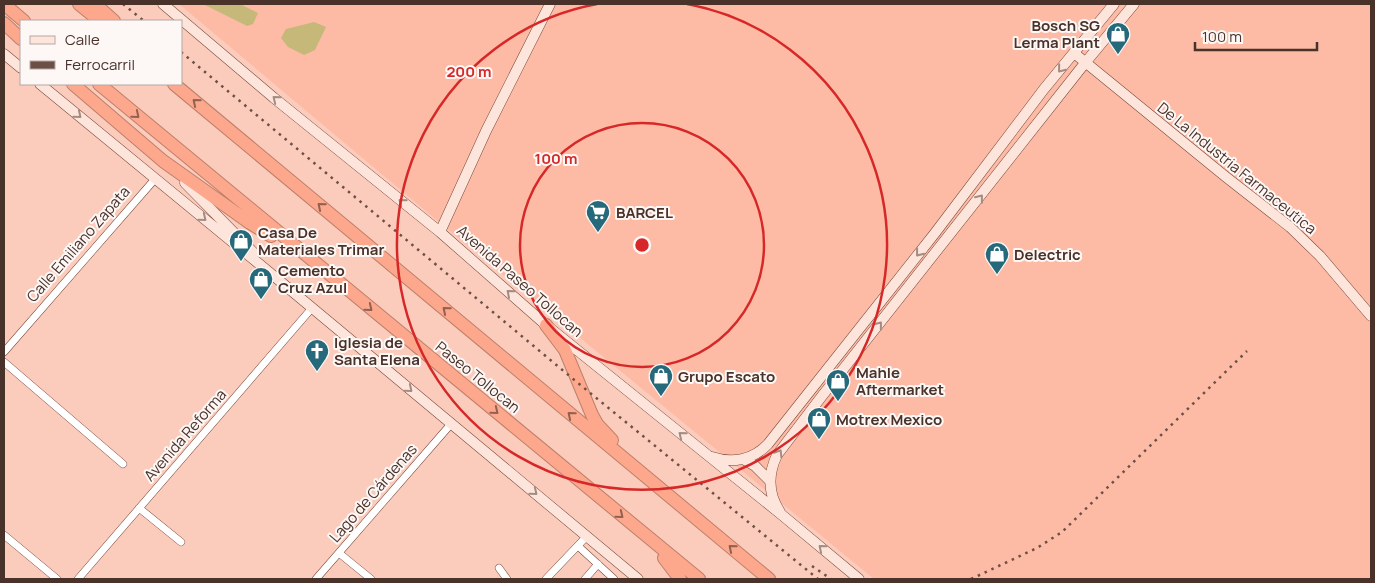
<svg xmlns="http://www.w3.org/2000/svg" width="1375" height="583" font-family="Manrope,sans-serif">
<style>
.built{fill:#fdbba5}
.green{fill:#c5b878}
.lines{fill:none;stroke-linecap:round;stroke-linejoin:round}
.street-casing{stroke:#794838;stroke-width:8}
.secondary-casing{stroke:#794838;stroke-width:11}
.highway-casing{stroke:#be7f6a;stroke-width:14}
.street{stroke:#fff;stroke-width:7}
.secondary{stroke:#fee5dc;stroke-width:10}
.highway{stroke:#fda88c;stroke-width:12}
.rail{stroke:#6c5046;stroke-width:2.5;stroke-dasharray:2.5 5;stroke-linecap:butt}
.oneway{stroke:#a48c83}
.oneway2{stroke:#916151}
.ring{fill:none;stroke:#d62828;stroke-width:2.5}
.labels{text-anchor:middle;dominant-baseline:central;stroke-width:4;stroke-linejoin:round;paint-order:stroke}
.poi-label{font-size:15px;font-weight:bold;fill:#49322a;stroke:#fdf7f5;text-anchor:start}
.street-label{font-size:15px;fill:#49322a;stroke:#fdf7f5}
.centre{fill:#d62828;stroke:#fdf7f5;stroke-width:2.5}
.ring-label{font-size:15px;text-anchor:middle;font-weight:bold;fill:#d62828;stroke:#fdf7f5;stroke-width:4;stroke-linejoin:round;paint-order:stroke}
</style>
<rect width="100%" height="100%" fill="#fbcbbc"/>
<path class="built" d="M179,4H1371V579H874L440,223Z"/>
<path class="green" d="M203,4H240L258,13L253,24L247,26Z
M314,22L326,27L315,50L304,55L288,47L281,38L286,29Z"/>
<g class="lines">
<g class="street-casing">
<path id="street" d="M4,352L155,179
M4,362L123,464
M139,508L181,542
M4,535L57,579
M578,546L614,579
M339,553L371,579
M499,568L507,579
M78,579L312,308
M316,579L451,424
M546,579L587,536
M585,579L598,564"/>
</g>
<g class="secondary-casing">
<path id="secondary" d="M163,4L274,98L440,232L546,325L782,515L859,579
M1074,53L1226,177L1290,227L1320,256L1371,316
M4,54L21,68
M40,84L269,272L638,579
M185,183L254,253
M440,232L486,131L550,4
M712,457C732,464 753,460 768,444L935,233L1044,89L1114,4
M743,459L755,466L770,481
M780,512C768,494 768,474 777,455L822,396L1085,63L1134,4"/>
</g>
<g class="highway-casing">
<path id="highway" d="M4,4L24,21
M79,4L100,21
M95,4L114,21
M4,23L21,39
M73,84L163,161L250,223L271,236
M99,84L699,579
M174,84L769,579
M546,325L565,350L592,415L597,424L612,440
M664,558L680,579"/>
</g>
<use href="#street" class="street"/>
<use href="#secondary" class="secondary"/>
<use href="#highway" class="highway"/>
<path class="rail" d="M123,4L144,21
M181,52L578,383L818,579
M812,566L831,579
M971,579L1037,548L1062,532L1247,351"/>
</g>
<defs><path id="oneway-chevron" d="M-2-3.5L2.5 0L-2 3.5" fill="none" stroke-width="1.6" stroke-linecap="round" stroke-linejoin="round" transform="scale(1.25)"/></defs>
<g class="oneway">
<use href="#oneway-chevron" transform="translate(1061 69) rotate(129)"/>
<use href="#oneway-chevron" transform="translate(276 99) rotate(-141)"/>
<use href="#oneway-chevron" transform="translate(78 115) rotate(40)"/>
<use href="#oneway-chevron" transform="translate(980 198) rotate(-52)"/>
<use href="#oneway-chevron" transform="translate(402 202) rotate(-141)"/>
<use href="#oneway-chevron" transform="translate(203 218) rotate(39)"/>
<use href="#oneway-chevron" transform="translate(919 253) rotate(128)"/>
<use href="#oneway-chevron" transform="translate(510 293) rotate(-139)"/>
<use href="#oneway-chevron" transform="translate(879 325) rotate(-51)"/>
<use href="#oneway-chevron" transform="translate(409 389) rotate(40)"/>
<use href="#oneway-chevron" transform="translate(682 435) rotate(-141)"/>
<use href="#oneway-chevron" transform="translate(779 453) rotate(-58)"/>
<use href="#oneway-chevron" transform="translate(534 492) rotate(39)"/>
<use href="#oneway-chevron" transform="translate(822 548) rotate(-140)"/>
</g>
<g class="oneway2">
<use href="#oneway-chevron" transform="translate(196 102) rotate(-140)"/>
<use href="#oneway-chevron" transform="translate(136 115) rotate(40)"/>
<use href="#oneway-chevron" transform="translate(321 206) rotate(-140)"/>
<use href="#oneway-chevron" transform="translate(369 308) rotate(39)"/>
<use href="#oneway-chevron" transform="translate(446 310) rotate(-140)"/>
<use href="#oneway-chevron" transform="translate(495 411) rotate(39)"/>
<use href="#oneway-chevron" transform="translate(571 415) rotate(-140)"/>
<use href="#oneway-chevron" transform="translate(620 515) rotate(39)"/>
<use href="#oneway-chevron" transform="translate(732 548) rotate(-140)"/>
</g>
<g class="ring">
<circle cx="642" cy="245" r="122"/>
<path d="M687 4A245 245 0 1 1 597 4"/>
</g>
<defs>
<g id="shop-pin" transform="scale(1.25)"><path d="M0 17L-7.5 6A9.5 9.5 0 1 1 7.5 6Z" fill="#26697b" stroke="#fdf7f5"/><path d="M-5-2.5h2.3a2.7 3.5 0 0 1 5.4 0H5L5.5 6h-11ZM-1.5-2.5h3a1.5 2.3 0 0 0-3 0Z" fill="#fff"/></g>
<g id="supermarket-pin" transform="scale(1.25)"><path d="M0 17L-7.5 6A9.5 9.5 0 1 1 7.5 6Z" fill="#26697b" stroke="#fdf7f5"/><path d="M-6-5.5h2.5l.6 2H6L4.5 2H-2.5L-4.4-4H-6ZM-1.5 3.2a1.3 1.3 0 1 0 .1 0ZM3 3.2a1.3 1.3 0 1 0 .1 0Z" fill="#fff"/></g>
<g id="church-pin" transform="scale(1.25)"><path d="M0 17L-7.5 6A9.5 9.5 0 1 1 7.5 6Z" fill="#26697b" stroke="#fdf7f5"/><path d="M-1.2-6h2.4v3.5h3.3v2.4h-3.3V6h-2.4V-.1h-3.3v-2.4h3.3Z" fill="#fff"/></g>
</defs>
<g fill-rule="evenodd">
<use href="#shop-pin" x="1118" y="34"/>
<use href="#supermarket-pin" x="598" y="212"/>
<use href="#shop-pin" x="241" y="241"/>
<use href="#shop-pin" x="997" y="254"/>
<use href="#shop-pin" x="261" y="279"/>
<use href="#church-pin" x="317" y="351"/>
<use href="#shop-pin" x="661" y="376"/>
<use href="#shop-pin" x="838" y="381"/>
<use href="#shop-pin" x="819" y="419"/>
</g>
<g class="labels">
<g class="poi-label">
<text x="1100" y="25" text-anchor="end">Bosch SG<tspan x="1100" dy="17">Lerma Plant</tspan></text>
<text x="616" y="212">BARCEL</text>
<text x="258" y="232">Casa De<tspan x="258" dy="17">Materiales Trimar</tspan></text>
<text x="1014" y="254">Delectric</text>
<text x="278" y="270">Cemento<tspan x="278" dy="17">Cruz Azul</tspan></text>
<text x="334" y="342">Iglesia de<tspan x="334" dy="17">Santa Elena</tspan></text>
<text x="856" y="372">Mahle<tspan x="856" dy="17">Aftermarket</tspan></text>
<text x="678" y="376">Grupo Escato</text>
<text x="836" y="419">Motrex Mexico</text>
</g>
<g class="street-label">
<text transform="translate(1237 168) rotate(39)">De La Industria Farmaceutica</text>
<text transform="translate(78 244) rotate(-49)">Calle Emiliano Zapata</text>
<text transform="translate(520 281) rotate(41)">Avenida Paseo Tollocan</text>
<text transform="translate(478 377) rotate(39)">Paseo Tollocan</text>
<text transform="translate(185 435) rotate(-49)">Avenida Reforma</text>
<text transform="translate(373 493) rotate(-49)">Lago de Cárdenas</text>
</g>
</g>
<circle cx="642" cy="245" r="8" class="centre"/>
<g class="ring-label">
<text x="469" y="77">200 m</text>
<text x="556" y="164">100 m</text>
</g>
<rect width="1375" height="583" fill="none" stroke="#49322a" stroke-width="10"/>
<rect x="20" y="20" width="162" height="65" fill="#fdf7f5" stroke="#b5a8a4"/>
<rect x="30" y="36" width="25" height="8" fill="#fee5dc" stroke="#b5a8a4"/>
<text x="65" y="45" font-size="15" fill="#49322a">Calle</text>
<rect x="30" y="61" width="25" height="8" fill="#6c5046" stroke="#b5a8a4"/>
<text x="65" y="70" font-size="15" fill="#49322a">Ferrocarril</text>
<path d="M1195 42v8h122v-8" fill="none" stroke="#49322a" stroke-width="2.5"/>
<text x="1202" y="42" font-size="15" fill="#49322a" stroke="#fdf7f5" stroke-width="4" paint-order="stroke">100 m</text>
</svg>
